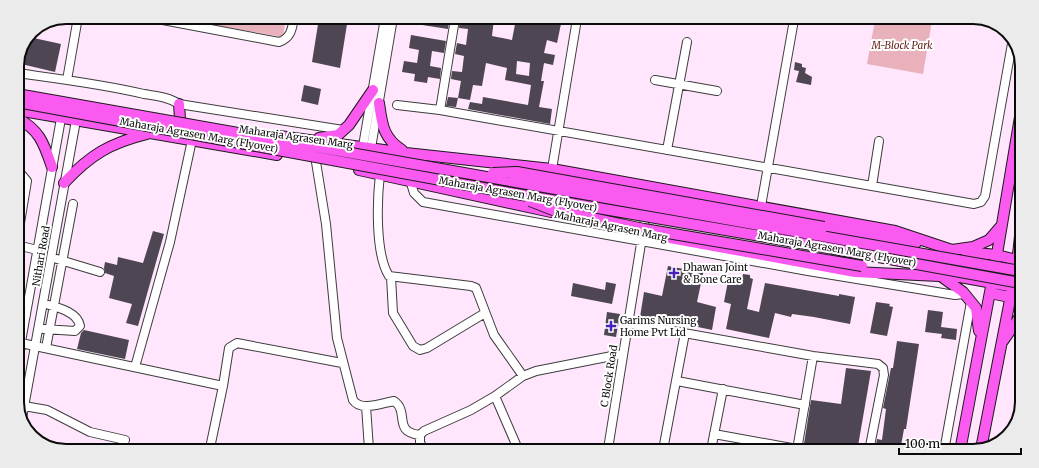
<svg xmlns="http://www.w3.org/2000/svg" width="1039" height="468" font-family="Merriweather,serif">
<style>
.green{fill:#e8b1bc}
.building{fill:#4e4652;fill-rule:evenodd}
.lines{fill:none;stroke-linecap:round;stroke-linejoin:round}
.minor-casing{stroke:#3d3d3d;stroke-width:10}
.major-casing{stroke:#1b1b1b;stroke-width:12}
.minor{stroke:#fff;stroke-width:8}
.major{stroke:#fb5af1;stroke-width:10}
.major-bridge-casing{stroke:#1b1b1b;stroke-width:12;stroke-linecap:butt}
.major-bridge{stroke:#fb5af1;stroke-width:10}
.poi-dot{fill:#4921ba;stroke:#fff;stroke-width:1.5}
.labels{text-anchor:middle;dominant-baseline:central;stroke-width:4;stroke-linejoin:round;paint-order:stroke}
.park-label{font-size:10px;font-style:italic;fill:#61221a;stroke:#fff}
.street-label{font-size:10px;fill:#0a0a0a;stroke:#fff}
.poi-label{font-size:10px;fill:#0a0a0a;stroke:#fff;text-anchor:start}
.rim{fill:none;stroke:#0a0a0a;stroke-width:2}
</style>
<rect width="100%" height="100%" fill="#ffe6fc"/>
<path class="green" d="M167,17L286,18L283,37Z
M875,20L932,21L923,74L867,64Z"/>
<path class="building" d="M319,18H348L340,68L312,62Z
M404,18L449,19L448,29L403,22Z
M460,19H494L492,36L512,40L516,19H562L557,43L547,40L544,53L555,55L553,65L544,63L541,81H544L539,107L552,109L550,124L468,109L470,102L482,104L483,97L528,105L531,85L505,80L507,68L486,63L482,86L473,85L470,100L458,98L461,81L451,79L452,71L462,72L464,56L455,54L457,43L466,45L468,29L459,28ZM517,61L530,63L529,76L516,74Z
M411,35L446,41L444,53L432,51L430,66L441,68L440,79L428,77L427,83L414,81L415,74L402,72L404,61L417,63L419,50L409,48Z
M29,37L61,44L55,72L17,63Z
M795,62L802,64V67L806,68L805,73L812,77L811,85L796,82L799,71L794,70Z
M304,85L321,89L318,105L301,101Z
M448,97L458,98L456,107L446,106Z
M153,231L164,234L138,326L126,323L132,304L109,298L114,276L105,273L104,268L105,262L117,265L118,257L143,263Z
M668,266L689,270L690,266L704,269L697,302L716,307L712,330L698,327L699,325L654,317L653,320L640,317L644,292L662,296Z
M743,274L750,275V278L753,279L747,309L759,312L765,283L839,296V294L855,297L850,324L814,317L792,314L791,317L775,313L769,338L726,329L731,304L724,302L729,276L742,279Z
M606,282L616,284L612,304L571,296L573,283L605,290Z
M876,302L890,304L889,306L893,307L887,336L870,333Z
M928,310L943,312L941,327L957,329L956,340L941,338L942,334L925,332Z
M607,312L620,314L616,337L604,335Z
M84,330L129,340L125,359L77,349L81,333Z
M897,341L919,344L906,429H904L900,451H875L877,439L882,440L886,409L883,408L891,368H893Z
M846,368L871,371L858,446L845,444L844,450H803L811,400L841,404Z"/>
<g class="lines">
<g class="minor-casing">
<path id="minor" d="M147,17L279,42C291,38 292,29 294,18
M17,73C60,79 102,84 144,94C156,96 169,97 179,104L343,130
M67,80L78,17
M655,80L717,91
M397,105L440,110L974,204L981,202L985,196L1013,38
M440,110L455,19
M363,146L385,18
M371,148L393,18
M667,150L687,42
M316,162L326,224L337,338L353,400C361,412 382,403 394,401C410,412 392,432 420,435
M17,169L27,181L17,241
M552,169L577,19
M380,174C377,200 375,254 389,276L471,286L476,288L494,335L523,376
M410,180L414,193L423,202L808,271L955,295L964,294
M872,186L879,141
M761,206L794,20
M17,245L37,250
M57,259L100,272
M391,277L393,313L413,346L420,350L427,348L485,313
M17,315H26
M628,323L813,356L878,364L883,368L884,375L869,451
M44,329L75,331L80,326C78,313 60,308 49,305
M21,343L223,386
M46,348L73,204
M17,364L62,113
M135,367L170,242L192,140
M677,381L805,405
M24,406L47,410L90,432L125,440
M366,406L369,449
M22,418L77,115
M714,434L797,449
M210,448L223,386L229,348L237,343L342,363
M423,449L420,442V435L424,431L471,410L495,396
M518,449L495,396L523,376L536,371L622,354
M608,449L648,200
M663,450L685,333
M711,450L723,389
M797,450L813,356
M944,451L971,302"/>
</g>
<g class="major-casing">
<path id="major" d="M379,103C382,124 383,138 402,150
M179,104L180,119
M17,110L277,155
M17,118C40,130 44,144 52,167
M279,136L406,153L552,169L895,231L952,250L973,247L989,240L1002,225
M319,138L338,135L349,125L373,90
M359,170L551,212
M64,183C90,155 110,143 147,134
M824,227L916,243
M670,238L855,272L960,277L1020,288
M966,252L997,255L1020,261
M942,277L963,292L976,308L979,331
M990,293L1009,297
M1003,341L1019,318
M981,449L1017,264L1020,236
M960,451L996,260L1021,111"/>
</g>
<use href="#minor" class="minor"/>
<use href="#major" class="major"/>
<g class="major-bridge-casing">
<path id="major-bridge" d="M17,94L1020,271
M17,102L511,193L818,246L1020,283
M493,173L517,172L824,227
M530,201L553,210L644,229L862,266"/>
</g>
<use href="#major-bridge" class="major-bridge"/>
</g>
<g class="poi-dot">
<path d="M672 267h4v4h4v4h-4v4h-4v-4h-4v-4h4z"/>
<path d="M609 320h4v4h4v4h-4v4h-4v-4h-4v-4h4z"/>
</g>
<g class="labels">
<g class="park-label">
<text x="902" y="45">M-Block Park</text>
</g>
<g class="street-label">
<text transform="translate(199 135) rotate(10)">Maharaja Agrasen Marg (Flyover)</text>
<text transform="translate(296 137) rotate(8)">Maharaja Agrasen Marg</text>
<text transform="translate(518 194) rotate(10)">Maharaja Agrasen Marg (Flyover)</text>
<text transform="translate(611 226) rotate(12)">Maharaja Agrasen Marg</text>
<text transform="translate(837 249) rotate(10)">Maharaja Agrasen Marg (Flyover)</text>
<text transform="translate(41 256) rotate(-80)">Nithari Road</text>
<text transform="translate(609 376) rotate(-81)">C Block Road</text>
</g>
<g class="poi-label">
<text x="683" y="267">Dhawan Joint<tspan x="683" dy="12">&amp; Bone Care</tspan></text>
<text x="620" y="320">Garims Nursing<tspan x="620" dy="12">Home Pvt Ltd</tspan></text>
</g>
</g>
<path d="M0 0H1039V468H0ZM66 24H973A42 42 0 0 1 1015 66V402A42 42 0 0 1 973 444H66A42 42 0 0 1 24 402V66A42 42 0 0 1 66 24Z" fill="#ebebeb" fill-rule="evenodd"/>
<path class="rim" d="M66 24H973A42 42 0 0 1 1015 66V402A42 42 0 0 1 973 444H66A42 42 0 0 1 24 402V66A42 42 0 0 1 66 24Z"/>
<path d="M899 448v6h122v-6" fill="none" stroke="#0a0a0a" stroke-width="2"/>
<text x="905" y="448" font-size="12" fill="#0a0a0a" stroke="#ffffff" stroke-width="3" paint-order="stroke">100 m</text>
</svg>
